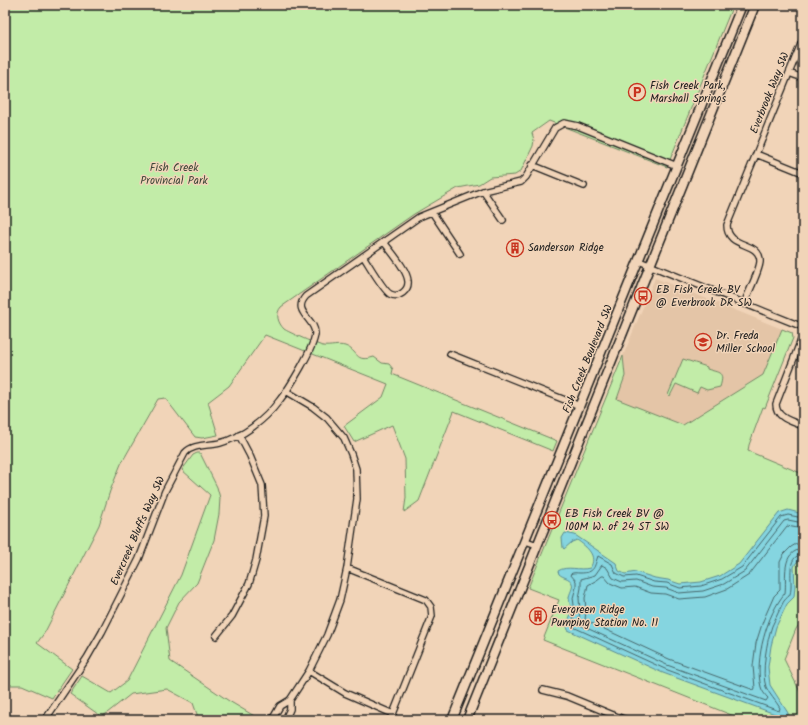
<svg xmlns="http://www.w3.org/2000/svg" width="808" height="725" font-family="Kalam,sans-serif">
<style>
.built{fill:#e4c5a7}
.green{fill:#c2eca8;stroke:#6f8462}
.water{fill:#85d5e0;stroke:#5b8b92}
.lines{fill:none;stroke-linecap:round;stroke-linejoin:round}
.shore{stroke:#46666a;stroke-width:1}
.minor-casing{stroke:#1c1c1c;stroke-width:8}
.secondary-casing{stroke:#1c1c1c;stroke-width:11}
.minor{stroke:#f1d4b8;stroke-width:5.5}
.secondary{stroke:#f1d4b8;stroke-width:8}
.labels{text-anchor:middle;dominant-baseline:central;stroke-width:3;stroke-linejoin:round;paint-order:stroke}
.poi-label{font-size:11px;fill:#1c1c1c;stroke:#f1d4b8;text-anchor:start}
.street-label{font-size:11px;fill:#1c1c1c;stroke:#f1d4b8}
.park-label{font-size:11px;fill:#3d4638;stroke:#f1d4b8}
</style>
<rect width="100%" height="100%" fill="#f1d4b8"/>
<filter id="ink" filterUnits="userSpaceOnUse"><feTurbulence type="fractalNoise" baseFrequency=".025" numOctaves="2"/><feDisplacementMap in="SourceGraphic" scale="8" xChannelSelector="R" yChannelSelector="G"/><feConvolveMatrix kernelMatrix="1 2 1 2 8 2 1 2 1" color-interpolation-filters="sRGB"/></filter>
<g filter="url(#ink)">
<path class="built" d="M655,278L782,329L763,375L683,425L617,399L625,376L623,356Z"/>
<path class="green" d="M5,5H733L667,167L549,121L532,133L534,140L533,146L521,171L515,175L490,177L479,184L458,188L414,214L281,307C275,314 278,323 284,329C288,332 318,345 323,346C331,347 338,344 345,346C359,351 354,363 374,357L382,363L389,364L393,369L392,374L557,441L553,451L454,411L419,501L404,512L406,498L405,459L392,425L354,442L344,426L383,397L388,384L265,335L229,386L208,402L218,435L202,438L195,437L165,398L158,399L121,464L110,491L99,525L45,632L37,643L72,669L52,698L22,685H5Z
M782,329L792,333L793,338L765,408L763,407L749,445L748,451L803,474V619L796,629L784,659L803,698V720H744L543,640L559,600L528,588L623,356L625,376L617,399L683,425L763,375Z
M683,359L707,367V369C719,373 725,371 720,387L707,390L700,387L697,393L676,384L670,396L668,395Z
M197,453H200L217,487L220,498L219,514L214,540L197,583L179,602L166,628L170,661L229,701L261,720H199L193,703L167,689L131,694L102,717L70,694L82,676L111,693L127,681L181,575L210,495L182,470L193,455Z"/>
<path class="water" d="M788,510L803,514V557L796,563L794,567L795,586L794,597L787,604L776,627L771,646L768,667L770,685L788,713V716L786,718L663,673L568,630C565,623 571,618 571,611C572,607 569,603 569,598C569,593 574,588 572,583C569,577 563,578 559,574L558,571C567,565 579,571 590,568C598,556 587,547 577,540L572,542L564,549L563,548L562,538L565,533L575,535L616,563L619,571L625,574L636,572L655,578L668,580L680,584L701,582L720,576L739,564L779,513Z"/>
<g class="lines">
<path class="shore" d="M803,518L788,515L781,517L742,567L722,579L701,586L680,588L667,583L654,582L636,576L624,577L616,573L612,564L598,556C594,567 595,573 580,573C576,573 574,572 570,574L576,581V587L573,598L575,612L571,626L665,669L779,711L780,708C776,701 769,694 766,687C761,673 767,640 772,626C774,622 782,604 784,601C786,598 789,597 790,594C794,582 784,556 803,554
M803,523L788,520L784,521L745,571L724,584L703,591L679,593L666,588L652,587L636,581L622,582L613,578L607,568L602,565L595,575L581,579V588L579,598L580,612L578,624L667,665L766,701L768,698C765,695 762,691 761,687C754,660 767,614 785,593C787,578 780,551 803,549
M803,529L787,526L749,575L727,589L705,597L679,599L665,594L651,593L635,587L622,588L610,583L604,576H602L597,580L588,585L585,598L586,611L585,620L669,659L754,690L755,688L753,666L756,643L763,621L774,596L780,590V562L784,554L791,547L796,544L803,543"/>
<g class="minor-casing">
<path id="minor" d="M789,73L803,78
M756,154L803,173
M532,165L584,186
M483,191L503,220
M432,212L460,254
M363,256C368,263 383,290 390,294C399,299 409,290 408,281C407,269 391,252 384,242
M639,261L803,327
M744,304C748,293 759,272 760,262C761,240 727,250 727,225L803,39
M803,335L776,404C776,418 791,421 803,426
M450,354L580,406
M526,541L537,545
M216,636L232,616L249,584L256,560L264,516L262,485L250,456L239,435
M309,671L345,693L393,714L432,616L431,607L426,600L347,568
M543,690L567,696L613,715
M45,720L87,658L102,632L139,559L165,491L185,453C193,444 208,446 220,443C243,437 265,420 279,401C289,389 314,348 315,334C316,319 291,312 306,296L419,217L483,191L521,182L526,177L555,128L564,123L578,126L677,166
M272,720L280,706L290,700L309,671L327,635L340,600L347,568L357,499L356,469L351,454L344,438L327,418L313,407L286,391
M285,720L290,709V700
M390,720L393,714
M611,720L613,715L626,720"/>
</g>
<g class="secondary-casing">
<path id="secondary" d="M452,720L742,5
M467,720L755,5"/>
</g>
<use href="#minor" class="minor"/>
<use href="#secondary" class="secondary"/>
</g>
</g>
<defs>
<g id="parking-ring" transform="scale(0.9)"><circle r="9.5" fill="#f1d4b8" stroke="#c8321e" stroke-width="1.5"/><path d="M-3.5-5.5H1a3.5 3.5 0 0 1 0 7H-1V5.5H-3.5ZM-1-3.4V-.6H.8a1.4 1.4 0 0 0 0-2.8Z" fill="#c8321e"/></g>
<g id="building-ring" transform="scale(0.9)"><circle r="9.5" fill="#f1d4b8" stroke="#c8321e" stroke-width="1.5"/><path d="M-4-6H4V6H1V3H-1V6H-4ZM-2.5-4.3h1.7v1.8h-1.7ZM.8-4.3h1.7v1.8H.8ZM-2.5-1h1.7V.8h-1.7ZM.8-1h1.7V.8H.8Z" fill="#c8321e"/></g>
<g id="bus-ring" transform="scale(0.9)"><circle r="9.5" fill="#f1d4b8" stroke="#c8321e" stroke-width="1.5"/><path d="M-5-6H5V4H4V6H2V4H-2V6H-4V4H-5ZM-3.5-4V0h7V-4ZM-3.5 1.2v1.5H-2V1.2ZM2 1.2v1.5H3.5V1.2Z" fill="#c8321e"/></g>
<g id="school-ring" transform="scale(0.9)"><circle r="9.5" fill="#f1d4b8" stroke="#c8321e" stroke-width="1.5"/><path d="M0-5L7-2L0 1L-7-2ZM-4 1L0 2.5L4 1V4Q0 6-4 4Z" fill="#c8321e"/></g>
</defs>
<g fill-rule="evenodd">
<use href="#parking-ring" x="637" y="92"/>
<use href="#building-ring" x="515" y="248"/>
<use href="#bus-ring" x="643" y="296"/>
<use href="#school-ring" x="703" y="342"/>
<use href="#bus-ring" x="552" y="520"/>
<use href="#building-ring" x="538" y="616"/>
</g>
<g class="labels">
<g class="poi-label">
<text x="650" y="86">Fish Creek Park,<tspan x="650" dy="13">Marshall Springs</tspan></text>
<text x="528" y="248">Sanderson Ridge</text>
<text x="656" y="290">EB Fish Creek BV<tspan x="656" dy="13">@ Everbrook DR SW</tspan></text>
<text x="716" y="336">Dr. Freda<tspan x="716" dy="13">Miller School</tspan></text>
<text x="565" y="514">EB Fish Creek BV @<tspan x="565" dy="13">100M W. of 24 ST SW</tspan></text>
<text x="551" y="610">Evergreen Ridge<tspan x="551" dy="13">Pumping Station No. 11</tspan></text>
</g>
<g class="street-label">
<text transform="translate(770 93) rotate(-68)">Everbrook Way SW</text>
<text transform="translate(588 359) rotate(-68)">Fish Creek Boulevard SW</text>
<text transform="translate(138 531) rotate(-66)">Evercreek Bluffs Way SW</text>
</g>
<g class="park-label">
<text x="174" y="168">Fish Creek<tspan x="174" dy="13">Provincial Park</tspan></text>
</g>
</g>
<rect width="808" height="725" fill="none" stroke="#f1d4b8" stroke-width="20"/>
<rect x="10" y="10" width="788" height="705" fill="none" stroke="#1c1c1c" stroke-width="1.5" filter="url(#ink)"/>
</svg>
